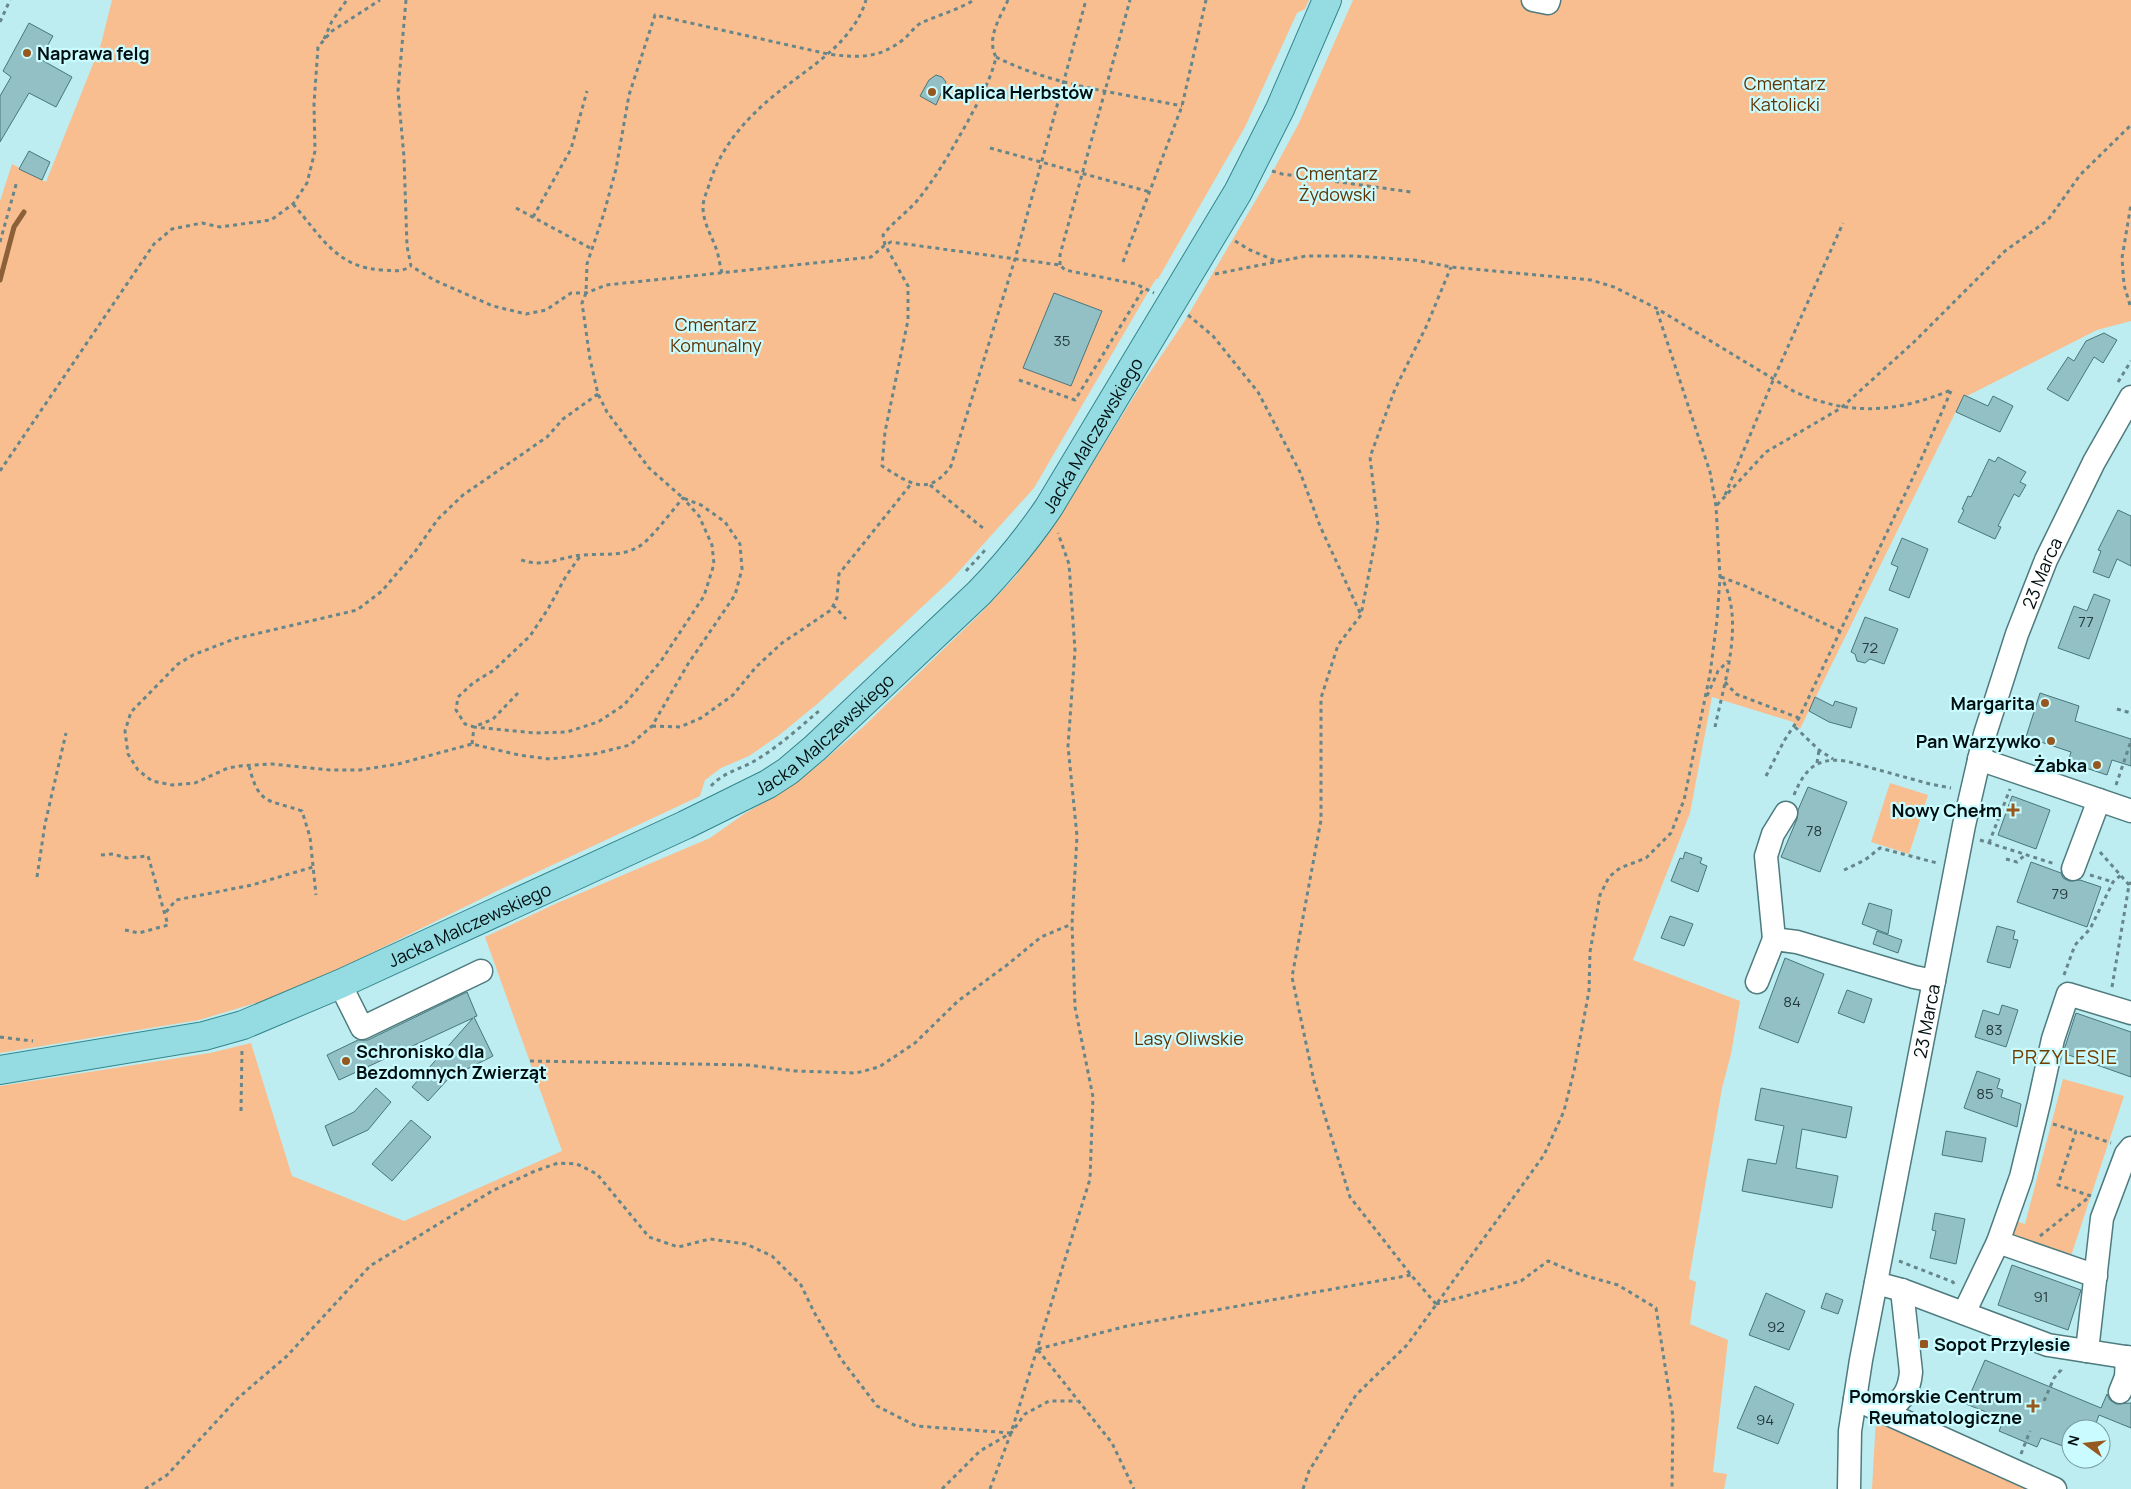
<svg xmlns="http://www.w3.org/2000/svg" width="2131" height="1489" font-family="Manrope,sans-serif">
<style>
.green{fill:#f8be90}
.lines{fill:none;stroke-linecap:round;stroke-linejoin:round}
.stream{stroke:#8c6038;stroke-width:5}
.building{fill:#92c0c5;stroke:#49767a}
.minor-casing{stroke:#4e7b7e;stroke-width:25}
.major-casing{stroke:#34858c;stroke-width:30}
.path{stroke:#668689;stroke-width:3;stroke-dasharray:4 4;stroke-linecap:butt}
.minor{stroke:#fff;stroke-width:22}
.major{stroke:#95dce2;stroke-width:28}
.poi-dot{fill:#96581e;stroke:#cafbff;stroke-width:2}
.labels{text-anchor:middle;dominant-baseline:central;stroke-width:4.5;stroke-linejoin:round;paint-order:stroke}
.number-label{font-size:15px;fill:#253b3e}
.poi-label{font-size:18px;font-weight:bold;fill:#010f11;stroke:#cafbff;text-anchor:end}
.park-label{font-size:18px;fill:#603303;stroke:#cafbff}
.street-label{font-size:18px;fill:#010f11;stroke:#cafbff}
.quarter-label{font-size:20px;letter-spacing:1px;fill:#743d00;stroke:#cafbff}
</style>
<rect width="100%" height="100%" fill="#bdedf1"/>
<path class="green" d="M112,0H1309L1305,9L1297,13L1245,127L1158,279H1156L1151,287L1034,488L952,579L877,649L816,705L778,736L749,756L721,768L705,780L700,796L501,889L333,972L263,1001L199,1020L0,1053V201L12,164L46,182L101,44Z
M1353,0H2131V321L2097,330L1967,396L1964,395L1800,729L1793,722L1712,697L1690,813L1633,960L1740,1001L1731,1054L1722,1088L1689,1279L1696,1282L1690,1324L1728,1340L1713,1472L1727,1474L1724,1489H0V1086L210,1053L251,1043L292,1176L404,1221L562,1151L485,937L555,904L710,838L744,814L782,792L814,769L862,728L982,612L1016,576L1066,506L1138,390L1184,322L1273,171L1299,123Z
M1890,783L1928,795L1909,854L1871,842Z
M2063,1079L2124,1096L2069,1262L2057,1258L2059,1251L2039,1244H2017L2007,1228L2009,1219L2025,1224Z
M1876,1418L2037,1489H1872Z"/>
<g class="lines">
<path class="stream" d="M0,280L14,227L24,212"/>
</g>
<path class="building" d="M29,23L53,36L40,59L72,77L56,107L29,93L0,142V96L11,77L3,71Z
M936,75L942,77L946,82L936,105L920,96L929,80Z
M29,151L50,162L42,180L19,169Z
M1054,293L1102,311L1071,386L1023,368Z
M2104,333L2117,340L2103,363L2094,357L2068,401L2047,389L2068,357L2074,361L2086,341Z
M1964,395L1988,406L1993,396L2013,406L2000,432L1956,412Z
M1998,457L2026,472L2020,482L2026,485L2019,497L2014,494L1998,526L2001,527L1995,539L1958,522L1964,510L1962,509L1968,496L1971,497L1989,459L1995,462Z
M2118,510L2131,516V566L2117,559L2109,578L2093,572L2101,551L2098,550Z
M1902,538L1928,549L1909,598L1889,590L1898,567L1891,564Z
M2094,594L2110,600L2089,659L2058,648L2074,606L2087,611Z
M1865,617L1898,629L1884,664L1870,659L1865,663L1857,661L1855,654L1851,652Z
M2040,693L2079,706L2075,721L2131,739V766L2112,760L2107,775L2068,762L2071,752L2026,737Z
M1815,697L1833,706L1835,701L1857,708L1851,728L1829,722L1809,711Z
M1808,787L1847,802L1820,872L1781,857L1797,819L1798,810Z
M2012,796L2050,810L2036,849L1998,835Z
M1685,852L1702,858L1700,863L1707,866L1698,892L1671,881L1680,858L1683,859Z
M2031,862L2061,873L2063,878L2069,881L2080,880L2101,887L2087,927L2017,902Z
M1869,903L1892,910L1888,934L1862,924Z
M1670,916L1693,924L1684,946L1661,938Z
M1997,926L2015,931L2013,939L2018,940L2010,968L1987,962Z
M1877,931L1902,940L1898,953L1873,944Z
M1785,958L1824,974L1798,1043L1759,1028Z
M1847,990L1872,999L1864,1023L1838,1013Z
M467,992L477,1016L474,1017L493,1056L449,1078L428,1101L412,1087L473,1018L339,1080L327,1055L358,1040H368Z
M2002,1005L2018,1010L2006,1047L1975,1037L1983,1010L1999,1015Z
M2076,1013L2131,1032V1077L2063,1053Z
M1977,1071L2000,1079L1997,1088L2003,1090L2001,1097L2021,1104L2017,1127L1964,1108Z
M376,1088L391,1102L368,1130L333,1146L325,1126L354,1112Z
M1761,1088L1852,1107L1846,1138L1802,1129L1796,1168L1838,1176L1832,1208L1742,1191L1748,1159L1776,1164L1784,1126L1755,1120Z
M411,1120L431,1137L392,1181L372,1164Z
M1946,1131L1986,1138L1982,1162L1942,1155Z
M1935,1213L1965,1219L1956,1264L1930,1258L1936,1231L1932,1230Z
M2012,1265L2081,1290L2068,1330L1998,1305Z
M1766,1293L1805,1311L1789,1350L1749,1335Z
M1826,1293L1843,1300L1838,1314L1821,1308Z
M1985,1360L2101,1408L2107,1394L2110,1400L2116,1404L2131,1403V1428L2099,1415L2094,1429H2071V1449L2041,1438L2037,1447L1999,1431L2004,1419L1966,1404Z
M1755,1386L1794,1404L1778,1444L1737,1428Z"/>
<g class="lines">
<g class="minor-casing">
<g id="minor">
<path d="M1533,0L1548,3L1549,0"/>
<path d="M1979,759L2131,811"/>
<path d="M2073,869L2099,800"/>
<path d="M1774,939L1766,856L1773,834L1786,813"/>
<path d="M1757,982L1774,939L1797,942L1914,977L1934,981"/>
<path d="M340,984L362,1028L481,971"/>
<path d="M1998,1242L2096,1276"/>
<path d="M1876,1283L1902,1290L2048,1345L2131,1358"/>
<path d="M1964,1313L1998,1242L2021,1177L2039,1103L2053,1039L2068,994L2131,1013"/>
<path d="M2087,1351L2102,1218L2126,1154L2131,1148"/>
<path d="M2120,1392L2126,1377L2127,1357"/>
<path d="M1855,1399L1886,1413C1902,1399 1909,1394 1911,1372L1902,1290"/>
<path d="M1886,1413L2055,1489"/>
<path id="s1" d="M1849,1489L1850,1431L1861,1360L1964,825L1985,734L2017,634L2046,560L2094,462L2131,397"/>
</g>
</g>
<g class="major-casing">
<g id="major">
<path id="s2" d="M0,1070L204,1036L243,1025L340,984L685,825L768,784L788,771L815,748L979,593C1005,566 1028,538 1049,507L1238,192L1280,109L1327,0"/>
</g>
</g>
<path class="path" d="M406,0L398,91L404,157L407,246L411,266L434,280L493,306L526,314L546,310L571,293H586L606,285L871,257L885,245L891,242L1060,265L1065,270L1136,284L1154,293
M1008,0C1000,18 986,38 996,57C991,80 979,100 968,121C952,149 937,177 916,202C905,214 893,222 883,235L885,245L908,286V320L885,432L882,466C909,483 928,498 951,466L1015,259L1086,0
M0,22L10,0
M324,39L332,21L347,0
M996,57C1053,86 1120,93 1182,106
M990,148L1150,192
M1272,171L1282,174L1411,192
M293,204C321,236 337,269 384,270C395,271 402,272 411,266
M516,208L592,249
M533,217L571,149L587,91
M1235,241L1250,250L1276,261
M0,242L17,181
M1123,262L1182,106L1206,0
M1060,265V255L1064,240L1130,0
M722,273C720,266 719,258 717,251C712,236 703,223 703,207C703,199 708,189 710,182C722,144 750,114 781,90C813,65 854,41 866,0
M1215,274L1306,256H1353L1414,260L1451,267L1591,280L1614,287L1656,308L1795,392C1850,416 1896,413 1951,390
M2130,305L2124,285L2122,258L2131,204
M1188,315L1213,336L1258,392L1300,472L1320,526L1361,615
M1019,380L1075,400L1144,288
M2118,382L2131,361
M598,394L563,419L547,437L463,495L438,519L414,553L382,591L357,610L234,639L193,655L178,664L131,712L125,731L128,754L138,770L152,781L172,785L195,783L228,768L240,766L272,764L330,770H360L398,764L472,744L519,755L550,759L594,754L630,745L652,726L688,664L735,595L742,569L740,544L725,522L701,505L683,498L649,468L607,412L598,394L590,359L582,303L586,293L587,264L604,213L616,169L629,95L655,15L828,54C858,58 879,59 904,39C910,34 914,27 921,23C938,15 958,10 974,0
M0,471L154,244L172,229L202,223L220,227L271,220L293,204L307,183L315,151L314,104L318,47L332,31L380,0
M930,485L983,528
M1725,495L1774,378L1843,223
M1717,505L1766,452L1841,408L1914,342L2005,251L2048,220L2080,175L2131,125
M966,571L987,548
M1721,577L1745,586L1840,631
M833,605L846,619
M1725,682L1736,694L1799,718
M518,693L493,719L474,727L465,724L456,710L458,697L473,683L494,670L530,636L548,609L566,576L581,555
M1707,696L1718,671L1728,661
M2117,709L2131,713
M652,726L680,727L701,718L733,695L756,667L782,643L831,610L837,598L839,574L911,484
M1715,727C1724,683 1746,619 1721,577
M1795,727L1819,750L1833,759
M472,744L474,727L535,733L567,732L598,722L624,705L661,661L704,596L714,564L712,545L699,516L683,498C671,512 659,529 645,542C627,558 604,553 583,555C558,557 544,569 519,559
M1817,763L1819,750
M249,766C259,806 268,799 302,811L310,837L316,895
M1766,776L1784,741L1799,718L1916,471L1951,391
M2116,785L2131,741
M711,786C723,773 737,770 751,763C776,749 799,728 820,710
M1794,795C1805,769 1816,757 1846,761L1930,784L1951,788
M1980,840L2055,864
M1989,843L2010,789
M2100,852L2131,887
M101,855L113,854L127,858L148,856L168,925L139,933L125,930
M2006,859L2017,862L2025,855
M1844,870L1865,860L1880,848L1937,863
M2090,875L2113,882
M37,877L45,824L66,733
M166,912L176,900L252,885L313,867
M2064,975L2075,945L2090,929L2113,882L2121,875
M2112,987L2129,885L2131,882
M0,1037L33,1041
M530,1061L748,1065L795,1071L856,1073L879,1067L915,1043L958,1001L1007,965L1041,937L1072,924
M241,1111L242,1048
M2053,1124L2076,1131
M2091,1196L2058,1185L2076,1131L2111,1143
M2040,1236L2088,1198
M1899,1261L1953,1282L1955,1286
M1436,1304L1411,1275L1350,1197L1314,1081L1292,977L1321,820V698L1338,645L1361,615L1378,526L1370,457L1395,389L1427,325L1451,267
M1436,1304L1521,1281L1548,1261L1579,1274L1618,1285L1656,1308L1673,1417L1672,1489
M1038,1349L1127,1326L1411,1275
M1038,1350L1112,1443L1134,1489
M2044,1401L2054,1378L2061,1370V1367
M2021,1454L2030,1431
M145,1489L167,1475L238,1398L287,1356L370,1266L492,1191L535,1171L558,1163L577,1164L597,1174L649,1237L678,1247L710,1239L746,1244L772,1256L801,1285L814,1312L841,1359L877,1406L916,1426L1011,1433
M942,1489L980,1451L1011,1433L1025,1414L1049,1401H1077
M990,1489L1011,1433L1090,1179L1093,1097L1075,1007L1072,924L1077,836L1068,746L1075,650L1069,564L1058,533
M1303,1489L1309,1471L1356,1395L1407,1345L1544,1155L1564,1111L1574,1071L1589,991L1590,952L1600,895L1609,877L1620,868L1646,858L1671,833L1684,800L1710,674L1717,620L1720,577L1716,506L1710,472L1656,308"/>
<use href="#minor" class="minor"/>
<use href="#major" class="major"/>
</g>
<g class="poi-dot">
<circle cx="27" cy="53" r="5"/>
<circle cx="932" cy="92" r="5"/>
<circle cx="2045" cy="703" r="5"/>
<circle cx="2051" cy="741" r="5"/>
<circle cx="2097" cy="765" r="5"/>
<path d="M2010.5 802.5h5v5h5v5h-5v5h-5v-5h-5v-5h5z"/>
<circle cx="346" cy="1061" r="5"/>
<rect x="1919" y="1339" width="10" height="10" rx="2.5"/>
<path d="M2030.5 1398.5h5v5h5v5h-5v5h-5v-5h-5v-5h5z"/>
</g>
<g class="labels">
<g class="number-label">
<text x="1062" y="340">35</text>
<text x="2086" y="621">77</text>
<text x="1870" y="647">72</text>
<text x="1814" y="830">78</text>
<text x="2060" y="893">79</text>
<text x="1792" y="1001">84</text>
<text x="1994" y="1029">83</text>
<text x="1985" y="1093">85</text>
<text x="2041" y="1296">91</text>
<text x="1776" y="1326">92</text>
<text x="1765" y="1419">94</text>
</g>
<g class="poi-label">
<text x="37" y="53" text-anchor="start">Naprawa felg</text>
<text x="942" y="92" text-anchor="start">Kaplica Herbstów</text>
<text x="2035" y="703">Margarita</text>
<text x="2041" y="741">Pan Warzywko</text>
<text x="2087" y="765">Żabka</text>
<text x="2002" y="810">Nowy Chełm</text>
<text x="356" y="1051" text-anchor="start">Schronisko dla<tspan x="356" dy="21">Bezdomnych Zwierząt</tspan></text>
<text x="1934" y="1344" text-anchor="start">Sopot Przylesie</text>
<text x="2022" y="1396">Pomorskie Centrum<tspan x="2022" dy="21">Reumatologiczne</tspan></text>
</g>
<g class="park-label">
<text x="1785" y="83">Cmentarz<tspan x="1785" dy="21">Katolicki</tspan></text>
<text x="1337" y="173">Cmentarz<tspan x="1337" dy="21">Żydowski</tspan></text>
<text x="716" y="324">Cmentarz<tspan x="716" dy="21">Komunalny</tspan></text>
<text x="1189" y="1038">Lasy Oliwskie</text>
</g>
<g class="street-label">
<text stroke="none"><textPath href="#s2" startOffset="1305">Jacka Malczewskiego</textPath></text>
<text stroke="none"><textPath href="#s1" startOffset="939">23 Marca</textPath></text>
<text stroke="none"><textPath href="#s2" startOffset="900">Jacka Malczewskiego</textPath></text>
<text stroke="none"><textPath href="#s2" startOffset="495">Jacka Malczewskiego</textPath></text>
<text stroke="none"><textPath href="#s1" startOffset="475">23 Marca</textPath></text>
</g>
<g class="quarter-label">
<text x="2065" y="1056">PRZYLESIE</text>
</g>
</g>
<g transform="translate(2086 1444) rotate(285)"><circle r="24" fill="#cafbff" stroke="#7a9da0"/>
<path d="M0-4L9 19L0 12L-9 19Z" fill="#96581e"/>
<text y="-8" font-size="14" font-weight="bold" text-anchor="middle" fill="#010f11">N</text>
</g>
</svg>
